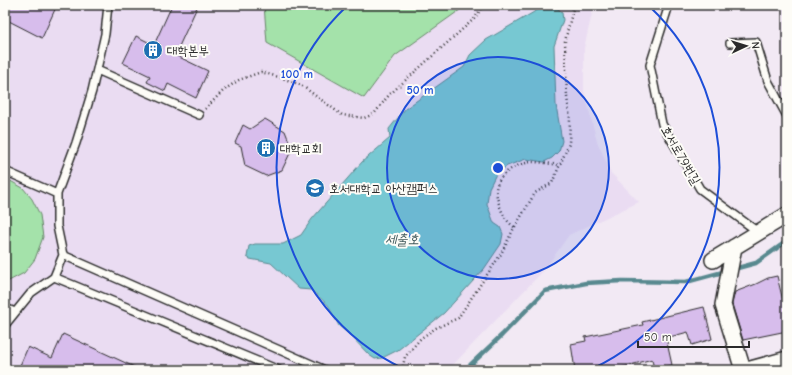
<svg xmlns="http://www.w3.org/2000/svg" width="792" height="375" font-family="'Comic Neue','Poor Story',sans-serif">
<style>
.built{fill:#eadcf2}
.green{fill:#a4e2aa;stroke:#68866a}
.water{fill:#77c8d2;stroke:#59898f}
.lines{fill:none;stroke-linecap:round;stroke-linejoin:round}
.stream{stroke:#59898f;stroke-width:4.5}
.building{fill:#d7bdec;stroke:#2b2b2b}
.lane-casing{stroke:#2b2b2b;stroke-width:10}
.street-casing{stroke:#2b2b2b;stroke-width:18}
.path{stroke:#2b2b2b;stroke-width:2.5;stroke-dasharray:1 3;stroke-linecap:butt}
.lane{stroke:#fdfcf7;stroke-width:7}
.street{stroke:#fdfcf7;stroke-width:15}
.ring{fill:none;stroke:#1d4ed8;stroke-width:2}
.labels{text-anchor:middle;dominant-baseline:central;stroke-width:4;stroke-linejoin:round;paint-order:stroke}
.poi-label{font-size:13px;fill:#2b2b2b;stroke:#fdfcf7;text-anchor:start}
.street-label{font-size:13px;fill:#2b2b2b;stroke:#fdfcf7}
.water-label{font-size:14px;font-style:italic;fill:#425a5d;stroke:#fdfcf7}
.centre{fill:#1d4ed8;stroke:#fdfcf7;stroke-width:2}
.ring-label{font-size:12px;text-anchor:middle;font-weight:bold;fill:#1d4ed8;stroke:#fdfcf7;stroke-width:4;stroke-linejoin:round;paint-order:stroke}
</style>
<rect width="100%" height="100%" fill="#f2e9f4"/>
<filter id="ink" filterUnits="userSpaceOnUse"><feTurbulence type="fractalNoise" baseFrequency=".025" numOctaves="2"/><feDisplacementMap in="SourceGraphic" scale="8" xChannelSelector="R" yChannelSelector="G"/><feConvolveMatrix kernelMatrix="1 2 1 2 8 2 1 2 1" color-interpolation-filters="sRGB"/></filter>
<g filter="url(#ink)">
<path class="built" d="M5,5H594L584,48V91L597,141L611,173L639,202L569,235L545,269L448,370H5Z"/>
<path class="green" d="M264,5H463L464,7L395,56L364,98L267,43Z
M5,178L23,188L32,199L40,215L43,237L35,259L24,273L5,283Z"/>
<path class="water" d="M546,5H555L562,13L563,20L554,46L556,105L562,141L559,151L552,158L544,162L526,159L507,166L496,174L489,188L487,204L494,223L500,227L503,234L501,244L484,269L444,313L398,350L382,358L375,359L369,355L351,336L339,326L328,305L311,290L299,289L271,263L250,259L247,257L249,246L255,244H283L301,235L312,219L362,162L390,138L389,129L405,109L464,67L470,55L486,40Z"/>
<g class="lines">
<path class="stream" d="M465,370L502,335L545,291L586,283L622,281L686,282L756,263L787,241"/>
</g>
<path class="building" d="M8,5H57L42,38L5,19V12Z
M172,5H198L175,55L208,71L196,98L168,84L165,91L147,82L150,76L123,63L136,36L154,45Z
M265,119L285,131L292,149L282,170L266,176L245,166L241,146L235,143L243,125L250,129Z
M777,276L783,301H787V331L743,340L732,304L735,292L756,284L768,278Z
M704,307L712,339L692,345L688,332L666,338L672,365L654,370L652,359L613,370H575L571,344L586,341L585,337L643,325L642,322Z
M63,334L141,370H18L28,347L52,358Z"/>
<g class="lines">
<g class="lane-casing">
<path id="lane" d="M669,5L650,65L662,124L700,189L758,232
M730,43L756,42L768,81L787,116
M97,70L199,115
M5,171L57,194
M63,255L325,370
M54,277L279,370
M5,308L15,312
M5,325L31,293L54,277L63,255L57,226V194L76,143L92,91L105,34L108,5"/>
</g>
<g class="street-casing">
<path id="street" d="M734,247L723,305L743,370
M713,260L787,215
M747,370L787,359"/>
</g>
<path class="path" d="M205,109L224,90L239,80L261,72L282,78L301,85L342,115L364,118L374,114L389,95L474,19L484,5
M514,227C506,221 502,213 499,204C497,198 495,191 497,185C501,172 519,163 532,162C541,162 551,164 560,165
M402,370L405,357L421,338L436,328L458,318L501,254L513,230L535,193L552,183L569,144L570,119L567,97L565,41L574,5"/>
<use href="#lane" class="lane"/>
<use href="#street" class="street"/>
</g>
</g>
<circle cx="498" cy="168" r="111" fill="#1d4ed8" fill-opacity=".12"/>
<g class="ring">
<circle cx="498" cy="168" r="111"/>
<path d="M404 369A222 222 0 0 1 347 6M649 6A222 222 0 0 1 592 369"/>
</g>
<defs>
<g id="building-disc" transform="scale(1)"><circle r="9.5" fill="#1f6fb2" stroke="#fdfcf7"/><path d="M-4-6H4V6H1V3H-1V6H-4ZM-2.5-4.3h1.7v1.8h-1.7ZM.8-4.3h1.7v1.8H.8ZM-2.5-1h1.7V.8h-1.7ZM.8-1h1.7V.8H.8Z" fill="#fff"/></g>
<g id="university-disc" transform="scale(1)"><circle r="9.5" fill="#1f6fb2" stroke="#fdfcf7"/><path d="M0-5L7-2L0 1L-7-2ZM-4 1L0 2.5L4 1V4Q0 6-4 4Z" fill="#fff"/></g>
</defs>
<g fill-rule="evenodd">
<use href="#building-disc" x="153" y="50"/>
<use href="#building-disc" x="266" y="148"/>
<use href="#university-disc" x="315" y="188"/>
</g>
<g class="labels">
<g class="poi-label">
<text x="167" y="50">대학본부</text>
<text x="280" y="148">대학교회</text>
<text x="329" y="188">호서대학교 아산캠퍼스</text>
</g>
<g class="street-label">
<text transform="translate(681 155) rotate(60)">호서로79번길</text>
</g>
<g class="water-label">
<text x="402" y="239">세출호</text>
</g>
</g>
<circle cx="498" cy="168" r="6" class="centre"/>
<g class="ring-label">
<text x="297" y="78">100 m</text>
<text x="420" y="94">50 m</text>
</g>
<rect width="792" height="375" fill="none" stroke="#fdfcf7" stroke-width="20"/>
<rect x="10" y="10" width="772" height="355" fill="none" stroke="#2b2b2b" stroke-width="1.5" filter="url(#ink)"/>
<g transform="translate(746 46) rotate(86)" stroke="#fdfcf7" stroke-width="3" paint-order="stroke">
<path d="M0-3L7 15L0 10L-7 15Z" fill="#2b2b2b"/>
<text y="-6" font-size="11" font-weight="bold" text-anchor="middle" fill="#2b2b2b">N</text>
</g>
<path d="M638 341v6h111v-6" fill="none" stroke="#2b2b2b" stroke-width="2"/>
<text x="644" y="341" font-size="12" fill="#2b2b2b" stroke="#fdfcf7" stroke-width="3" paint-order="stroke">50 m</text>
</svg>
